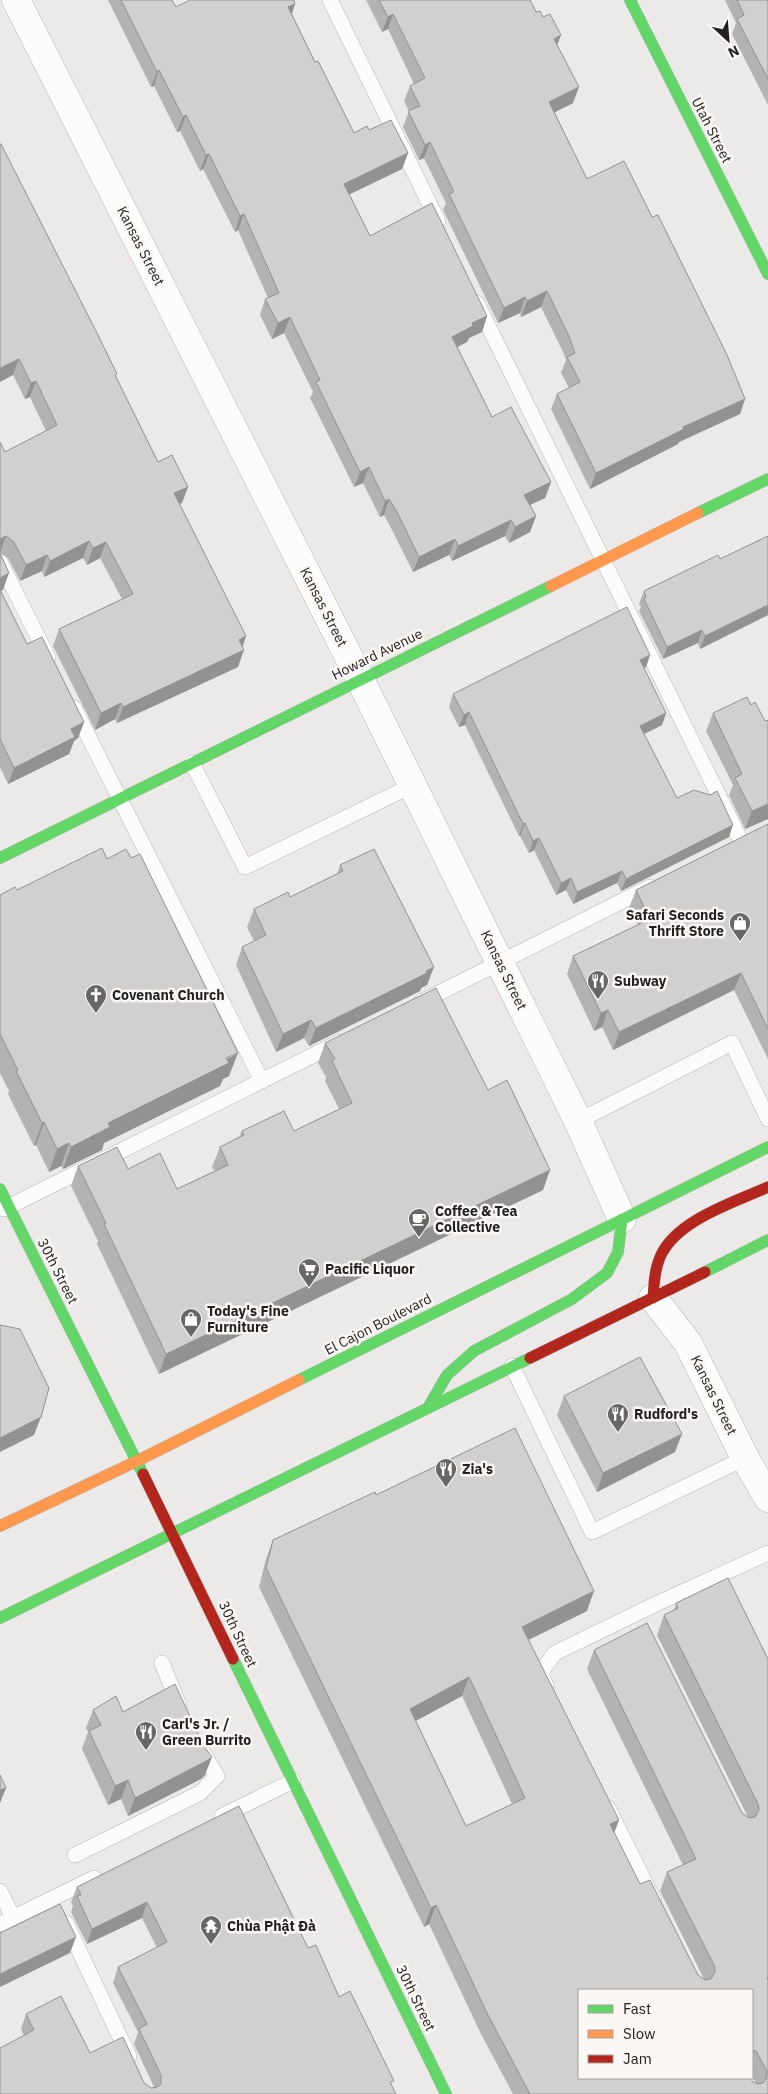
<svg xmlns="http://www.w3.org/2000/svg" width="768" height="2094" font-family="'IBM Plex Sans',sans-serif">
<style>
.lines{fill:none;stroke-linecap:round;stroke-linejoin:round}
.lane-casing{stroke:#b9b7b6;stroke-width:16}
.street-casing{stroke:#b9b7b6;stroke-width:29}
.fast-casing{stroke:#b9b7b6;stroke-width:12}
.slow-casing{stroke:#b9b7b6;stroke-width:12}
.jam-casing{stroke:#b9b7b6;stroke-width:12}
.lane{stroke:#fcfcfc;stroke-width:15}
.street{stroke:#fcfcfc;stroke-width:28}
.fast{stroke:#63d668;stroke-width:11}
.slow{stroke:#ff974d;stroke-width:11}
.jam{stroke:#b3261e;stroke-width:11}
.wall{fill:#b5b3b2;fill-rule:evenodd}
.shaded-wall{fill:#939291}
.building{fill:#d2d0cf;stroke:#939291;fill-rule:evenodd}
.labels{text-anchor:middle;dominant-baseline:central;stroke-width:5;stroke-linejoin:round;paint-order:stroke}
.street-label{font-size:14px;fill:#222120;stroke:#faf7f4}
.poi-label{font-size:14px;font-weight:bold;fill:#222120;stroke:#faf7f4;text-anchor:start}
</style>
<rect width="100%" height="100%" fill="#eceae8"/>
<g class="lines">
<g class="lane-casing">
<path id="lane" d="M330,0L438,221
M477,303L741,841
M0,562L48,657
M74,708L262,1081
M192,763L245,867L413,785
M421,1002L650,887
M578,1121L732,1043L768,1119
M4,1209L340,1042
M512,1366L592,1532L745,1458
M162,1663L179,1705
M546,1685L540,1673L555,1653L656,1604L768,1553
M608,1808L654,1900
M222,1816L293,1781
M75,1855L200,1793L217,1776L199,1746
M0,1891L13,1917
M66,1923L129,2056
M0,1924L94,1878"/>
</g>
<g class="street-casing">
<path id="street" d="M16,0L360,679L578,1121L622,1219
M653,1298L688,1343L745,1458L768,1498"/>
</g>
<g class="fast-casing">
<path id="fast" d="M630,0L768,274
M698,513L768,479
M0,858L551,586
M0,1189L143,1474
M705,1272L768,1240
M299,1380L768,1147
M429,1406L447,1375L474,1351L572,1299L607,1273L618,1252L622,1219
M0,1618L530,1358
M233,1659L446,2094"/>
</g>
<g class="slow-casing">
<path id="slow" d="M551,586L698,513
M0,1526L137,1461L299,1380"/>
</g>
<g class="jam-casing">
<path id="jam" d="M653,1298C654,1283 655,1266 662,1253C680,1219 735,1202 768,1187
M530,1358L705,1272
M143,1474L233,1659"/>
</g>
<use href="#lane" class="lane"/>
<use href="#street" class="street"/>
<use href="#fast" class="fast"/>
<use href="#slow" class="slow"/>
<use href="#jam" class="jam"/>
</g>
<path class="wall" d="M108,0H172L176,7L295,4L292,14L315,62L354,133L369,130L408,153L402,169L349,194L370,236L487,316L482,332L469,338L467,342L457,347L492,417L551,482L545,498L530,505L536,516L530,532L509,543L505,536L452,561L449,555L413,572L391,528L384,515L380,517L363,483L354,487L310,398L313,392L284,333L272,339L260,315L265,299L268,298L238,230L235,232L203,169L200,171L180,131L177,132L154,86L151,87Z
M366,0H530L536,12L557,45L573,103L554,112L587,179L652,217L745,399L740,414L679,442L678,444L590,489L551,409L557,394L569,388L561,373L566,360L563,352L541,307L521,317L520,313L498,323L443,210L446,203L424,158L419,160L403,127L409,111L404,101L410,86L414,84L388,29L382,32Z
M725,0H768V105L732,34L736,23Z
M0,144L158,462L182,503L179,504L246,636L242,647L238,667L117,723L115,719L95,730L53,646L59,629L122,599L100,558L87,565L83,558L44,577L42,571L20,581L8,558L0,553L5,452L46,431L30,397L25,399L13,375Z
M768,536V615L700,649L698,643L663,659L639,611L641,607L639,604L644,591L720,559Z
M0,553L3,590L1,591L27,644L84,722L78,738L74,741L69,754L8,784L0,767Z
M650,655L646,667L644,668L666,713L662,725L644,734L677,798L729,837L621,891L617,883L573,904L566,890L556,895L534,850L529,853L520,836H519L465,725L459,727L449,707L453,694Z
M751,705L765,721L768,819L745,829L729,795L733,785L706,731L713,713Z
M768,824V1059L734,990L613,1050L602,1027L594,1031L567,974L573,956L638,925L629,908L636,890Z
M107,859L229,1076L223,1079L220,1086L106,1142L104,1143L102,1150L63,1169L61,1166L49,1172L36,1145L34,1146L8,1094L9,1091L0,1073V895L17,890Z
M340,865L427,985L421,988L420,991L309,1046L304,1038L276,1052L236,965L242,947L254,941L247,927L254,909L290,897L337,874Z
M325,1043L488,1090L543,1190L159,1374L97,1244L98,1241L71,1186L78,1166L128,1169L177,1189L215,1171L212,1167L220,1147L239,1137L242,1131H294L339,1109L325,1081L326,1077L318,1063Z
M564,1396L675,1452L597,1492L557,1415Z
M376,1495L587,1611L529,1640L614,1832L640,1884L698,1975L704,1979L660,1891L667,1872L683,1865L587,1669L594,1650L742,1813L748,1817L657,1635L664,1615L674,1610L676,1603L768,1659V2094H513L481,2034L429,1924L424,1927L259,1587L266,1559L273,1540ZM462,1696L512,1804L466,1826L416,1721ZM579,1990H752V2076L756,2083Z
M93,1710L123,1712L205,1775L201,1779L128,1816L121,1799L108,1805L82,1749L88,1732L86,1728Z
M239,1806L308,1948L339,1997L392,2085L0,2094L24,2036L21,2029L26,2014L90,2053L144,2083L151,2088L154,2087L134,2044L138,2032L113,1983L118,1967L157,1948L142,1918L87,1944L71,1912L73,1906L71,1902L77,1887Z"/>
<path class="shaded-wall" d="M295,4L290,19L288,7Z
M393,14L388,29L382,32L388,17Z
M561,35L555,51L554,39Z
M159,70L154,86L151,87L157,72Z
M579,87L573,103L544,118L549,102Z
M186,115L180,131L177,132L183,117Z
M430,142L424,158L419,160L425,145Z
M408,153L402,169L338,200L344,184Z
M209,154L203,169L200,171L206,155Z
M244,214L238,230L235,232L240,216Z
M547,291L541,307L521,317L527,301Z
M525,297L520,313L498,323L504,308Z
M487,316L482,332L469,338L467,342L446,353L452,337L472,323Z
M290,317L284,333L272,339L278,323Z
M19,359L13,375L0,382V368Z
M36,381L30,397L25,399L31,383Z
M745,399L740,414L679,442L678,444L590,489L596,473L683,427Z
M369,467L363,483L354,487L360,472Z
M551,482L545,498L519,510L524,495Z
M188,487L182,503L168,510L174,493Z
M389,499L384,515L380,517L385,501Z
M536,516L530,532L509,543L515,527Z
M511,520L505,536L452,561L458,546Z
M6,536L0,553V539Z
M455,539L449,555L413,572L419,557Z
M89,541L83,558L44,577L50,561Z
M106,542L100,558L87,565L93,548Z
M47,555L42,571L20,581L26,565Z
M9,573L3,590L0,591V578Z
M768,605V615L700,649L705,636Z
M702,630L698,643L663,659L667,647Z
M246,636L241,652L244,650L238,667L117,723L123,707Z
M650,655L646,667L635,672L640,660Z
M121,703L115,719L95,730L101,713Z
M469,712L465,725L459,727L464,715Z
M666,713L662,725L636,738L640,726Z
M84,722L78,738L74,741L69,754L8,784L14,768L71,729Z
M768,804V819L745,829L752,811Z
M525,823L520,836H519L523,824Z
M733,825L729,837L621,891L626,879Z
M539,838L534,850L529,853L533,841Z
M622,871L617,883L573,904L577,892Z
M571,878L566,890L556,895L561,883Z
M434,967L427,985L421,988L420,991L309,1046L316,1028Z
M741,973L734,990L613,1050L619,1032Z
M608,1010L602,1027L594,1031L601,1013Z
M311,1020L304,1038L276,1052L283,1034Z
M238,1053L229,1076L223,1079L220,1086L106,1142L104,1143L102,1150L63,1169L71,1147L114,1120Z
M44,1122L36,1145L34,1146L42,1123Z
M69,1143L61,1166L49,1172L57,1149Z
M550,1170L543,1190L159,1374L166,1354Z
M41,1417L34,1435L0,1452V1438Z
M682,1434L675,1452L597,1492L603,1473Z
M594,1591L587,1611L515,1646L522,1627Z
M469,1677L462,1696L402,1728L410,1709Z
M212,1757L205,1775L201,1779L128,1816L135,1798Z
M128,1780L121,1799L108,1805L115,1786Z
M6,1788L0,1803V1790Z
M619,1820L612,1839L610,1824Z
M147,1902L142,1918L87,1944L92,1929Z
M436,1905L429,1924L424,1927L431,1908Z
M76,1937L70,1953L0,1987V1974Z"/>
<path class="building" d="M121,0H172L176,7L190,0H294L295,4L288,7L315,62L318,61L354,133L367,126L369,130L391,120L408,153L344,184L370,236L432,203L487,316L472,323L473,326L452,337L492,417L511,407L551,482L524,495L536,516L515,527L511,520L458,546L455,539L419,557L397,512L389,499L385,501L369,467L360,472L316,382L320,380L290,317L278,323L265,299L279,293L244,214L240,216L209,154L206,155L186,115L183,117L159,70L157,72Z
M379,0H530L536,12L540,11L543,17L550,14L561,35L554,39L579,87L549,102L587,179L624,161L652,217L658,215L727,355L745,399L683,427L684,429L596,473L557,394L580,382L567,357L575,353L569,336L547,291L527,301L525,297L504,308L449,194L454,192L430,142L425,145L408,111L420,106L410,86L425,78L393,14L388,17Z
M737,0H768V79L737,19L744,15Z
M0,144H1L96,331L117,374L115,375L158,462L172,455L188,487L174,493L246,636L239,640L244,650L123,707L121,703L101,713L59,629L133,594L106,542L93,548L89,541L50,561L47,555L26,565L14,542L6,536L0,539V442L5,452L57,425L36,381L31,383L19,359L0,368Z
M768,536V605L705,636L702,630L667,647L644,599L646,597L644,591L718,555L720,559Z
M0,553L9,573L0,578Z
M0,590L27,644L42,637L84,722L71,729L75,737L14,768L0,739Z
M627,607L650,655L640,660L666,713L640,726L677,798L694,790L710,795L717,791L733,825L626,879L622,871L577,892L571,878L561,883L539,838L533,841L525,823L523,824L469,712L464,715L453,694Z
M747,697L751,705L755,702L765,721L768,720V804L752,811L735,778L742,774L713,713Z
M768,824V1029L741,973L619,1032L608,1010L601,1013L573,956L650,919L636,890Z
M102,848L107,859L126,849L131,858L140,854L238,1053L226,1058L229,1063L114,1120L108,1123L110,1127L71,1147L69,1143L57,1149L44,1122L42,1123L16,1071L18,1070L0,1034V895L15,887L17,890Z
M374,849L434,967L426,971L427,973L316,1028L311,1020L283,1034L242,947L266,935L254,909L288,892L290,897L343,871L340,865Z
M436,988L488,1090L507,1080L550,1170L166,1354L104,1224L106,1223L78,1166L117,1147L128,1169L160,1153L177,1189L228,1165L220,1147L244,1135L242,1131L284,1111L294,1131L352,1103L332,1061L335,1059L325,1043Z
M0,1325L20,1329L49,1388L41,1417L0,1438Z
M640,1357L682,1434L603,1473L564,1396Z
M515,1428L594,1591L522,1627L619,1820L610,1824L640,1884L650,1880L698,1975L705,1980L711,1979L715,1972V1967L667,1872L696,1859L594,1650L647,1623L742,1813L749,1818L755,1817L759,1810L758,1804L664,1615L678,1608L676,1603L728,1578L768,1659V1977L767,1978L768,1980V2094H530L488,2015L436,1905L431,1908L266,1568L273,1540L375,1492L376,1495ZM469,1677L525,1798L466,1826L410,1709ZM579,1990H752V2050L756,2051L767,2071L766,2079L763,2083L758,2084L753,2082L750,2078H579Z
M175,1684L204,1746L212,1757L208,1760L135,1798L128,1780L115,1786L89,1731L101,1725L93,1710L116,1696L123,1712Z
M0,1775L6,1788L0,1790Z
M239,1806L308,1948L316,1945L339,1997L350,1991L394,2081L390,2082L396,2094H0V2048L34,2030L26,2014L61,1996L90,2053L123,2037L144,2083L151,2088L157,2087L161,2084V2075L139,2029L147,2024L118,1967L167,1942L147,1902L92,1929L77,1896L81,1895L77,1887Z
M60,1904L76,1937L0,1974V1933Z"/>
<defs>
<g id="shop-pin" transform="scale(1.125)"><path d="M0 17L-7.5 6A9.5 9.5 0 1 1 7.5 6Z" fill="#696766" stroke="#faf7f4"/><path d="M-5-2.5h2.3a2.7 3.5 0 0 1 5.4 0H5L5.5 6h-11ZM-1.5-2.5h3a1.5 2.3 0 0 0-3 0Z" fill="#fff"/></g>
<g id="restaurant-pin" transform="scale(1.125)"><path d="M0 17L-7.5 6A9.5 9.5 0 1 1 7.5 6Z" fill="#696766" stroke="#faf7f4"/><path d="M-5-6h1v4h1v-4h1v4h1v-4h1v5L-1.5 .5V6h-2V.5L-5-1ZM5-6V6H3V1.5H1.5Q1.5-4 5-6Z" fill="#fff"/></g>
<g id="church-pin" transform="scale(1.125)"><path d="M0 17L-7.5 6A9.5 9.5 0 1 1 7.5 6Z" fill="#696766" stroke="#faf7f4"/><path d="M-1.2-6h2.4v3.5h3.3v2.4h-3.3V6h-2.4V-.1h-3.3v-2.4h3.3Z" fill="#fff"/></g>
<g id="cafe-pin" transform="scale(1.125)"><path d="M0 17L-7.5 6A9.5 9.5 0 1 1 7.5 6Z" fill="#696766" stroke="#faf7f4"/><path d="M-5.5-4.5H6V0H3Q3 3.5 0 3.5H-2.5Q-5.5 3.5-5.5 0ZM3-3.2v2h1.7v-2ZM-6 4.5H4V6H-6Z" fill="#fff"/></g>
<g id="supermarket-pin" transform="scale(1.125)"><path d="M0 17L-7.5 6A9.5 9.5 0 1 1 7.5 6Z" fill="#696766" stroke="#faf7f4"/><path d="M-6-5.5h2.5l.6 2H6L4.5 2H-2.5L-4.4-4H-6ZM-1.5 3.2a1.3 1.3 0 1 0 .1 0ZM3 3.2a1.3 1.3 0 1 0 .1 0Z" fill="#fff"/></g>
<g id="temple-pin" transform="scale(1.125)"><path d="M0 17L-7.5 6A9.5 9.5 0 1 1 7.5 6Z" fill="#696766" stroke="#faf7f4"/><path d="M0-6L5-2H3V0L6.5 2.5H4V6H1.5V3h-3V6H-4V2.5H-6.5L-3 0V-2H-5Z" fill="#fff"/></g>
</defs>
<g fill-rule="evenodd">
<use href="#shop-pin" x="740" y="923"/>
<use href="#restaurant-pin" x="598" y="981"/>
<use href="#church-pin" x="96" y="995"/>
<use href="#cafe-pin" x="419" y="1219"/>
<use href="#supermarket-pin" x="309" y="1269"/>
<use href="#shop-pin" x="191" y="1319"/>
<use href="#restaurant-pin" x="618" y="1414"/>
<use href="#restaurant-pin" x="446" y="1469"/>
<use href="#restaurant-pin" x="146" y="1732"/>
<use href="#temple-pin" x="211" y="1926"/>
</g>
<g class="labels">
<g class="street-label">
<text transform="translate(712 130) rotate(63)">Utah Street</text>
<text transform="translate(141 246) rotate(63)">Kansas Street</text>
<text transform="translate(324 607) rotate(63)">Kansas Street</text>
<text transform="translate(377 654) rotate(-26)">Howard Avenue</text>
<text transform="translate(504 970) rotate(64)">Kansas Street</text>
<text transform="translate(58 1271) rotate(63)">30th Street</text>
<text transform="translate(378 1324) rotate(-27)">El Cajon Boulevard</text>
<text transform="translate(714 1395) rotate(64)">Kansas Street</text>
<text transform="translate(238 1634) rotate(65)">30th Street</text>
<text transform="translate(416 1998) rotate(64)">30th Street</text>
</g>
<g class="poi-label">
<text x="724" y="915" text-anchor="end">Safari Seconds<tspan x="724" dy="16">Thrift Store</tspan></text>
<text x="614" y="981">Subway</text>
<text x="112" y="995">Covenant Church</text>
<text x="435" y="1211">Coffee &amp; Tea<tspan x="435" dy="16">Collective</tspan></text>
<text x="325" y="1269">Pacific Liquor</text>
<text x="207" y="1311">Today's Fine<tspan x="207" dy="16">Furniture</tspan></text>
<text x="634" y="1414">Rudford's</text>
<text x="462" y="1469">Zia's</text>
<text x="162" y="1724">Carl's Jr. /<tspan x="162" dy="16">Green Burrito</tspan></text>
<text x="227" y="1926">Chùa Phật Đà</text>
</g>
</g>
<rect x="578" y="1989" width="175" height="90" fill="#faf7f4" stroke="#a4a19f"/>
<rect x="588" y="2005" width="25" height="8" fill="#63d668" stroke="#a4a19f"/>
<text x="623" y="2014" font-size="15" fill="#222120">Fast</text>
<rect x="588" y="2030" width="25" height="8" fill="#ff974d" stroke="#a4a19f"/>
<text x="623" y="2039" font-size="15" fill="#222120">Slow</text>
<rect x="588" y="2055" width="25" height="8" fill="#b3261e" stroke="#a4a19f"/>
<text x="623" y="2064" font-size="15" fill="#222120">Jam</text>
<g transform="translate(728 40) rotate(154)" stroke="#faf7f4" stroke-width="4" paint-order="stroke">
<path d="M0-4L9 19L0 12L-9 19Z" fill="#222120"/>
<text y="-8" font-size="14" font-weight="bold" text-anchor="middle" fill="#222120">N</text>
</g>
</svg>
